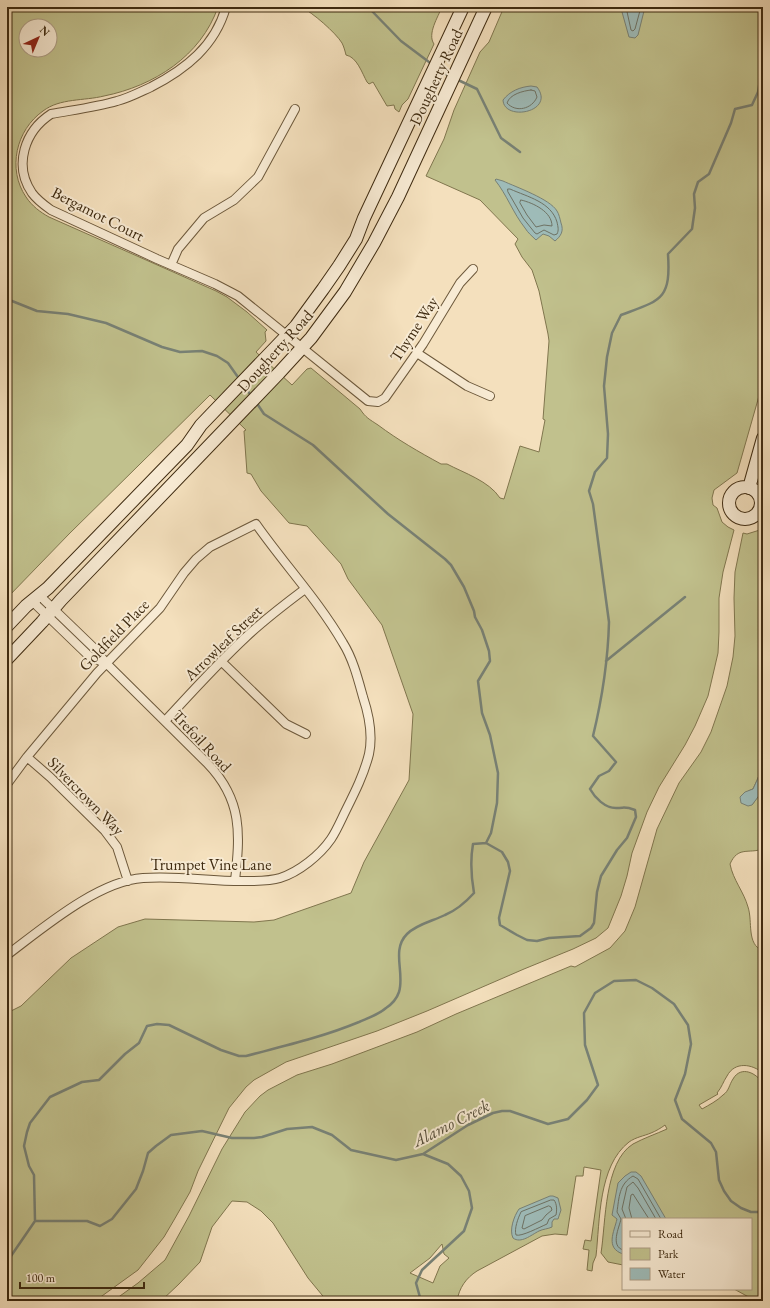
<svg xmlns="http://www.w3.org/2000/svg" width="770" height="1308" font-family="'EB Garamond',serif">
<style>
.green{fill:#c1c18d;stroke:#80764e;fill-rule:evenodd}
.water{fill:#9ebbb8;stroke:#788175}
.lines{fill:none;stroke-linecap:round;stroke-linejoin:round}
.shore{stroke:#6e7264;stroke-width:1}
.stream{stroke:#788175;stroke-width:2.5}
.street-casing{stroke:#6c583b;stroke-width:10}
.secondary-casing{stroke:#3e2a10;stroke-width:14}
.street{stroke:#f8ebd4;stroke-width:8}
.secondary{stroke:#f8ebd4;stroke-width:12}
.labels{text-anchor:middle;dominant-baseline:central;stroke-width:4;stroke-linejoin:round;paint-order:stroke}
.street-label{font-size:16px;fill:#3e2a10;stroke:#f8ebd4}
.water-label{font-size:17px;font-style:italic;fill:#564e3a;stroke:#f8ebd4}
</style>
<rect width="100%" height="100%" fill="#f4e0bd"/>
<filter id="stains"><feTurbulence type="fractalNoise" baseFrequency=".005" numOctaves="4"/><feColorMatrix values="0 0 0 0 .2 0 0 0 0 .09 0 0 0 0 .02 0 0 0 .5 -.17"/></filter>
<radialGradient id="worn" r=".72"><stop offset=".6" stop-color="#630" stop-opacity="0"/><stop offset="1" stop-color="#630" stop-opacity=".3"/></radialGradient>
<path class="green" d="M7,7H218C201,56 154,86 104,96C84,101 60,98 43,111C16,130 7,169 26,197C32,206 40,212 49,217L216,291L227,297L247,312L267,330L265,332L266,341L256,352L292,385L307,369L311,368L360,409C366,418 369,419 378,425C398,440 419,452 441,464H447C464,473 489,481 500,498L504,499L520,446L539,452L545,420L543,419L549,341L548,334L539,291L532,270L522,257L515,244L518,239L480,200L426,176L444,139L454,110L480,52L489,42L504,7H763V382L737,473L714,490L712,498L713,505L717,508L722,522L728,527L734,530L723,572L719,598V632L718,653L708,696L695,726L685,745L659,787L647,812L632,853L627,876L621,896L608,928L596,938L573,949L524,969L427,1011L377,1031L286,1062L254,1080L246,1087L229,1108L198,1171L190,1192L174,1220L164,1237L138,1270L95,1301H7V1013L21,1006L71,958L118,927L145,919L254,922L274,920L351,893L364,862L409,780L413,714L382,625L348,579L341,564L307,526L289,523L261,491L251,474L247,473L244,431L246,430L210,395L69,534L7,598ZM26,26H50V50H26Z
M301,7H442C438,17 427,34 434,44L408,99L402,105L399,112L395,109L394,105L387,106L373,82L369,84L367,82C362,73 357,57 346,55C345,51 344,47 342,43C336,33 312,12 301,7Z
M763,529L762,622L763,633V767L753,789L748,791L752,805L763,789V849C748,854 738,846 730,864C733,880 744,892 748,907C753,922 746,944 763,951V1073C752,1064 735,1061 727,1076C723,1082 722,1087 717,1093L718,1094L699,1105L702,1109C709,1105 717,1101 723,1095C729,1091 729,1085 733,1079C741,1065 757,1073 763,1084V1301H756L734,1289H751V1219H623V1265L608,1262L601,1253C606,1222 604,1162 633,1144C644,1138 656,1134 667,1129L665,1125C661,1128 656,1131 651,1133C644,1136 636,1137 629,1142C598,1166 600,1221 596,1256L593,1263L592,1271L587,1270L589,1250L583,1249L585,1240L591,1241L601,1170L584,1167L583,1176H576L567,1235L555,1234L542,1236L477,1271C466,1278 459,1288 457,1301H327L308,1278L273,1223L261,1211L247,1202L232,1201L212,1227L200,1262L179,1284L161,1301H113L138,1283L165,1260L189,1216L222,1149L245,1112L260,1096L268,1090L297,1075L332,1064L417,1032L456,1014L571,966L575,967L610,948L625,931L635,907L657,829L679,783L701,752L711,732L727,686L733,657L735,636L734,598L735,572L743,533L747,534ZM442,1244L444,1254L449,1258L440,1266L433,1283L410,1273L430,1258Z"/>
<path class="water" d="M622,7H645L638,35L635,38L629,37L622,12Z
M531,86L537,87C556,112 504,122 503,100C510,91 520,87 531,86Z
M496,179L503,181C516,187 550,199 557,211C559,214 560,219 561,223C564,231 561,236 555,241L549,236L543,234L536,240C532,236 528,233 525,228C513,213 507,195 495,180Z
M763,767V789L758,797L752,805L748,806L741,803L740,797L745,792L753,789Z
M631,1172H636L641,1176L666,1219H623V1254C605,1248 614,1232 617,1219L612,1215L618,1183L625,1176Z
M550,1196H553L558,1198L561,1210L558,1219H554L552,1222V1227C548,1229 543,1229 539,1231C531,1235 521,1244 513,1238C509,1230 514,1216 519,1209Z"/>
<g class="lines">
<path class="shore" d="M626,7L631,30L633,31L635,29L641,7
M531,90L535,91L537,97C532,109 516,113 507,103C510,94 523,91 531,90Z
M508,189H510C528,197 551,202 557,222C558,227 559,230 557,234L554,235L544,230L537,234L535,233L523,218L508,192Z
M521,200C534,203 552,212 552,226L544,225L536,227L527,215L520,203Z
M551,1200H554C557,1204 557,1210 556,1215L549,1219L547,1224C540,1227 521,1237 516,1235C514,1229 518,1218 521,1212Z
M549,1206L551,1207L552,1210L546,1215L542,1220L524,1229L522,1228L525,1216Z
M626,1219L622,1209L627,1187L633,1182L638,1188L656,1219
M632,1219L629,1208L631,1195L633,1194L649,1219
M623,1250C610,1246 619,1228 621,1219L617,1212C619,1198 619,1184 633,1176L638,1179L661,1219"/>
<path class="stream" d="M368,7L401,41L433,65
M438,69L449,76
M456,79L477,89L501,138L520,152
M7,299L37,311L68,314L106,323L162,347L180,352L202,351L217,356L228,363L240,380
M244,386L252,397
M256,402L264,414L313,445L388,514L445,559L451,565L464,587L474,611L475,617L482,630L489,651L490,661L478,681L482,713L490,735L498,773L497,803L491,833L486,843
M606,661L685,597
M35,1221L34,1175L29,1166L24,1146L27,1132L30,1123L50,1097L82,1082L99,1080L125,1054L139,1043L147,1026L157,1024L169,1025L221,1050L239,1056H246C284,1046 323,1037 359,1022C368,1018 378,1015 386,1008C392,1004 397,998 399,992C405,973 391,950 407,934C417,924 433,921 445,915C457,910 465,903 474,893C471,876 470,861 473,844L486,843L502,852L508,862L510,871L499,918L500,925L517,935L527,940L537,941L549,938L580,936L591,928L594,923L597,892L601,876L617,850L627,838L636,817L635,810C624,806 626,808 616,808C605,808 595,798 590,789L599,776L609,771L616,762L593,736C602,699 608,660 609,622L593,504L589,491L595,472L607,458L608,434L604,386L607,357L612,333L621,315C661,300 671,300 668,254L692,229L695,208L694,194L698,182L709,174L731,123L735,109L752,105L758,92L763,63
M7,1266L11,1256L35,1221H87L100,1226L112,1219L136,1189L143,1171L148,1153L156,1146L171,1135L202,1131L232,1138H254L262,1137L287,1129L312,1127L332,1135L351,1150L396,1160L423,1154L468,1125L493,1113L502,1111H510L548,1124L568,1119L587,1100L598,1085L585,1045L584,1013L595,993L614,981L636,980L652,988L674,1004L688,1025L691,1044L685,1074L675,1100L682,1119L711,1143L716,1152L719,1180L724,1191L731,1201L741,1208L751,1212H763
M421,1301L416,1283L422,1270L464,1231L472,1208L469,1191L461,1176L448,1164L423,1154"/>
<g class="street-casing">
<path id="street" d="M226,7C215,46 186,69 151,87C140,92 129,98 117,101C97,107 73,110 51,114C25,131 13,165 32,193C37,200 44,205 51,210L157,259L215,284L238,296L368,401L378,402L385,398L423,344L460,283L473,269
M171,265L178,249L204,218L234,200L258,177L295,109
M417,353L467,386L490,396
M39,595L95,649L106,663L207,763C243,800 240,834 235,881
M32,601L89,656L105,663
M221,661L286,724L306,734
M165,721C191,693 217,664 246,637C264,620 285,604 305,589
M27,757L50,777L105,831L117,847L128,881
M7,784L27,757L97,673L160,608L184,573L196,559L210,547L256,524C284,564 318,600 343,643C353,659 358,679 363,697C369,715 373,735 369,754C364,774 355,792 346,810C341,820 337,830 331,839C320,855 299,872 280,878C270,881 259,881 248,881C213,882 178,875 143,878C98,881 43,928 7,955"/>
</g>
<g class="secondary-casing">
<path id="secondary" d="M729 503a16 16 0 1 1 32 0a16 16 0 1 1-32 0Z
M749,488L763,438
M7,626L26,606L48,588L187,445L201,425L296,326L323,289L339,266L356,239L364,218L463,7
M7,659L42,622L61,600L279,373L311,338L345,292L374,243L398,197L486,7"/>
</g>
<use href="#street" class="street"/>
<use href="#secondary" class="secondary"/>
</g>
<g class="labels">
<g class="street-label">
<text transform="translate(436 77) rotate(-65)">Dougherty Road</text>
<text transform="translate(98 214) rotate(27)">Bergamot Court</text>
<text transform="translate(414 329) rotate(-57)">Thyme Way</text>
<text transform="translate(275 351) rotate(-48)">Dougherty Road</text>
<text transform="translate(114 635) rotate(-46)">Goldfield Place</text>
<text transform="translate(223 643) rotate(-44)">Arrowleaf Street</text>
<text transform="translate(202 741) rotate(47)">Trefoil Road</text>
<text transform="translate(86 796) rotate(46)">Silvercrown Way</text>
<text x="211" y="864">Trumpet Vine Lane</text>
</g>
<g class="water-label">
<text transform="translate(451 1123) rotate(-27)">Alamo Creek</text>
</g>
</g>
<rect width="770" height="1308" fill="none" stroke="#f4e0bd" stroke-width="24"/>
<rect x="8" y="8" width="754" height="1292" fill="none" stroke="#3e2a10" stroke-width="2"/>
<rect x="12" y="12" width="746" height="1284" fill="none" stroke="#3e2a10"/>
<rect x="622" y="1218" width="130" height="72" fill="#f8ebd4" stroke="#ae9e86"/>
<rect x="630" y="1231" width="20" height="6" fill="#f8ebd4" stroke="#ae9e86"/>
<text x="658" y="1238" font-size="12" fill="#3e2a10">Road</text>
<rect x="630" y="1248" width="20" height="12" fill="#c1c18d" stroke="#ae9e86"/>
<text x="658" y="1258" font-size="12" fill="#3e2a10">Park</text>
<rect x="630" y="1268" width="20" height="12" fill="#9ebbb8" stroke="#ae9e86"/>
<text x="658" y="1278" font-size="12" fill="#3e2a10">Water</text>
<g transform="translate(38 38) rotate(44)"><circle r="19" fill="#f8ebd4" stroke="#ae9e86"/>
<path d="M0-3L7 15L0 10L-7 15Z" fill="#8f2418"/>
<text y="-6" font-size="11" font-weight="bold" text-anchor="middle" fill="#3e2a10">N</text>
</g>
<path d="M20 1282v6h124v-6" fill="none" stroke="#3e2a10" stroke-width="2"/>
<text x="26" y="1282" font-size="12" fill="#3e2a10" stroke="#f8ebd4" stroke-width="3" paint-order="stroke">100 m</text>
<rect width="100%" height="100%" filter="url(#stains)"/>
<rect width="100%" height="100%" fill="url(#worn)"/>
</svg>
